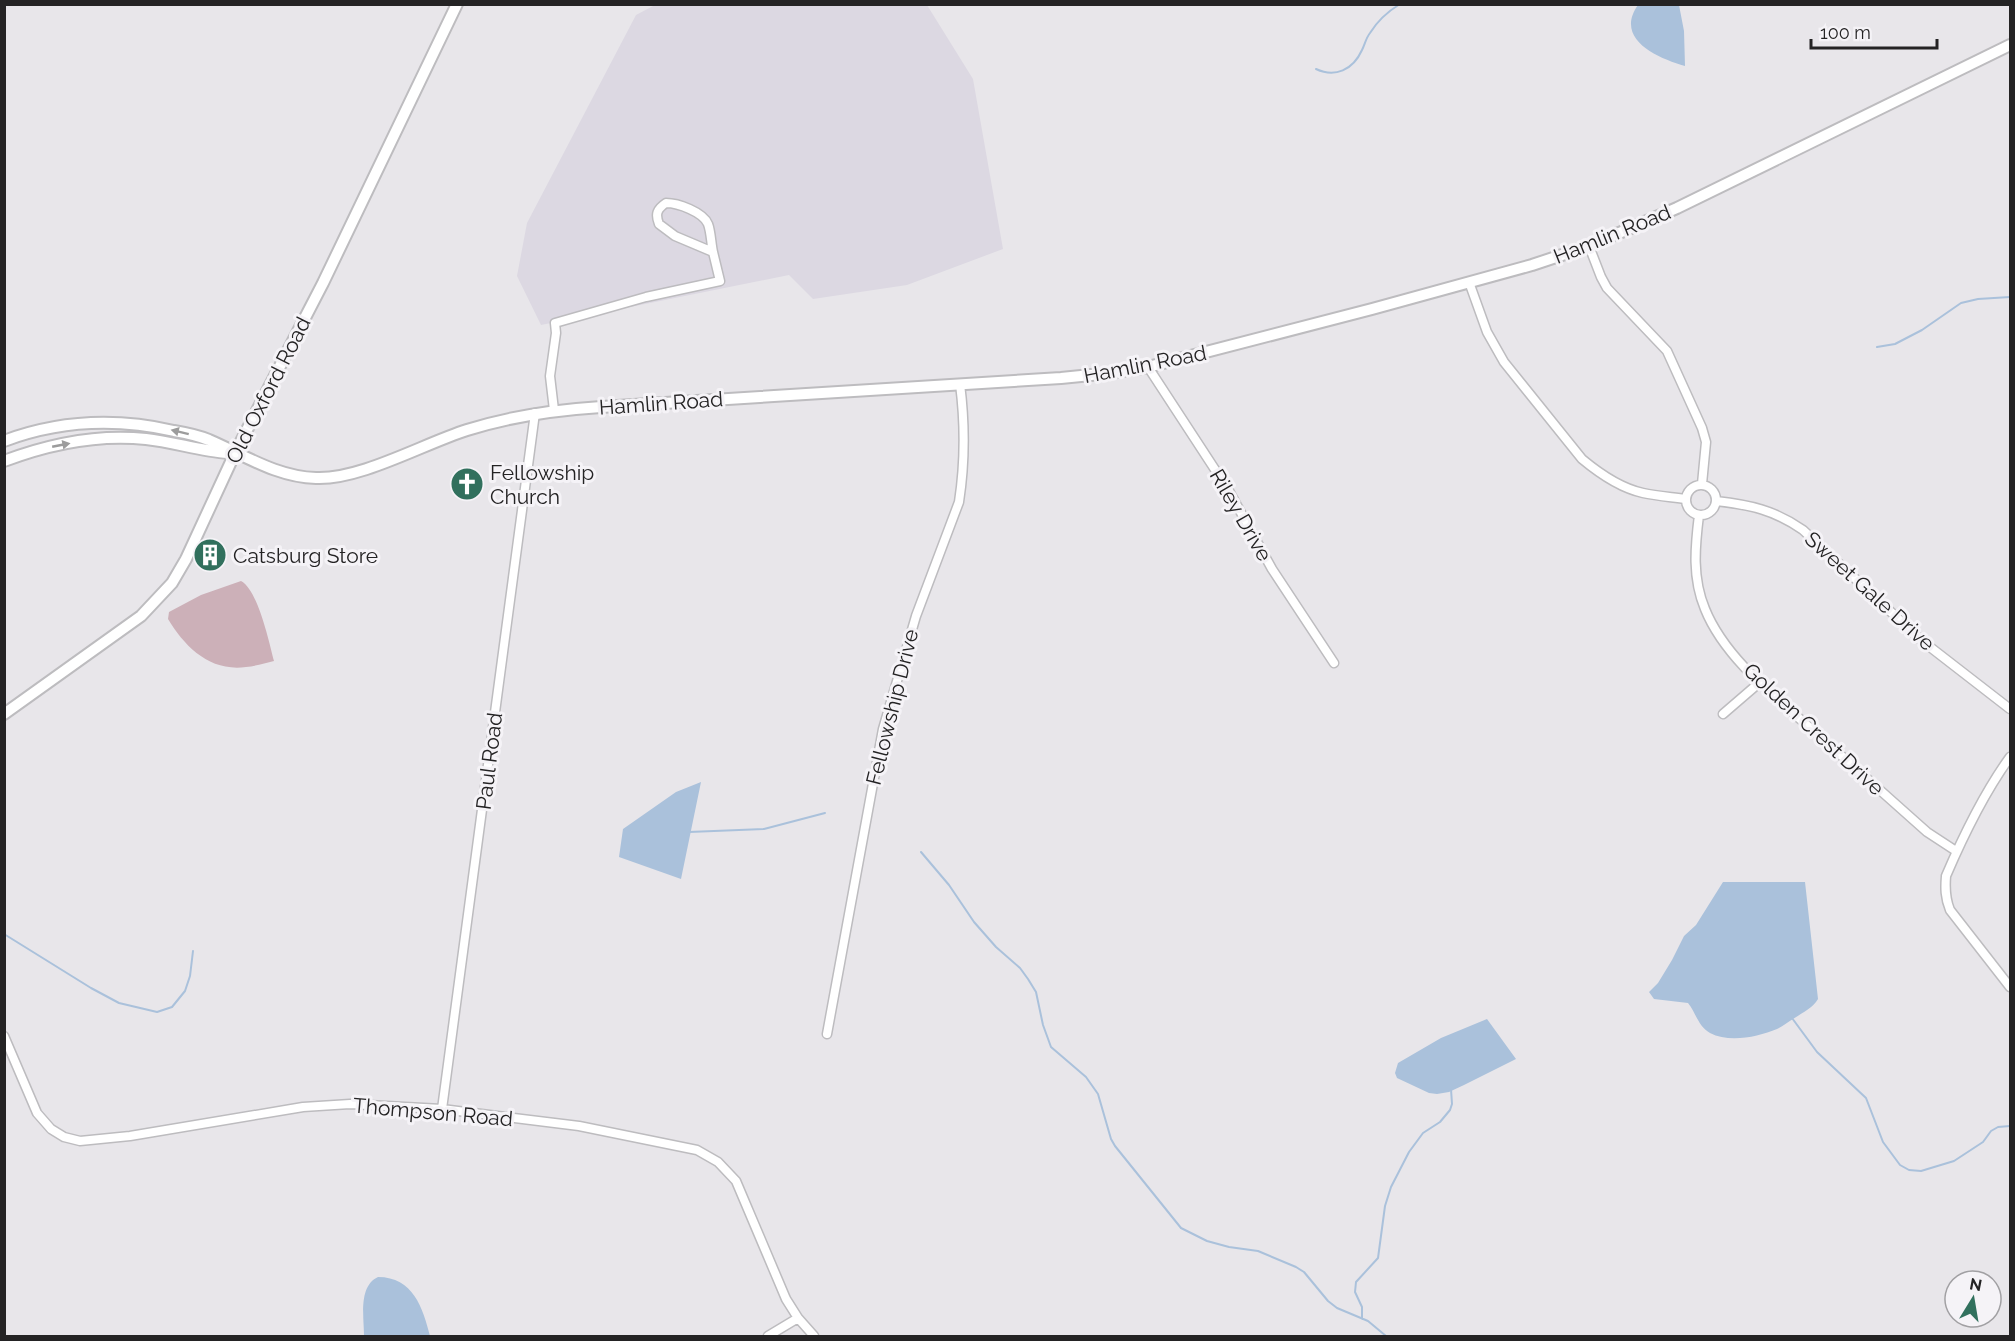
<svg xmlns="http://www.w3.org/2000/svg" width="2015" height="1341" font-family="Raleway,sans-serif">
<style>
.built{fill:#dcd8e2}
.green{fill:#ccb0b8}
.water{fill:#aac1db}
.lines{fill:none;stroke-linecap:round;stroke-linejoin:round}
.stream{stroke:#aac1db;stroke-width:2}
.minor-casing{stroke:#bdbcbf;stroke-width:11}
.tertiary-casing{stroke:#bdbcbf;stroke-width:14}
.minor{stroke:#fff;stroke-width:8}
.tertiary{stroke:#fff;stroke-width:10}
.oneway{fill:#9c9c9c}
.labels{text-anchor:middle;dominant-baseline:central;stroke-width:6;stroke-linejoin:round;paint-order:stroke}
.street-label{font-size:21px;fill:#242324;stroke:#f5f3f7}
.poi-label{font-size:21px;fill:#242324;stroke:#f5f3f7;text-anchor:start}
</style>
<rect width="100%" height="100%" fill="#e8e6ea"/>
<path class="built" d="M655,5H927L973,79L1003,249L907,285L813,299L789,275L541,325L517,276L527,223L636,15Z"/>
<path class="green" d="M241,581C258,590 269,642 274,661C265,663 256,666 246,667C210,672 185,647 168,619L169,612L201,595Z"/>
<path class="water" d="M1638,5H1679L1684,31L1685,66C1657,58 1614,39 1638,5Z
M701,782L681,879L619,857L623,829L676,792Z
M1723,882H1805L1818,999C1813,1008 1802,1013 1793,1019C1788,1022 1783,1026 1777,1029C1758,1037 1729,1043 1710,1033C1698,1026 1696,1013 1688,1003L1654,999L1649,992L1658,983L1672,960L1684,936L1696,925Z
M1487,1019L1516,1059L1464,1085L1449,1092L1437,1094L1429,1093L1397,1078L1395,1073L1398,1063L1441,1038Z
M378,1277C413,1277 423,1308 430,1336H364C364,1318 358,1286 378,1277Z"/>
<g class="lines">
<path class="stream" d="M1316,69C1335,78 1353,70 1362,50C1365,44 1366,38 1370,33C1378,20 1387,12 1400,4
M1877,347L1895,344L1922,330L1961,303L1978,299L2010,297
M689,832L764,829L825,813
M921,852L949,885L974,922L996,947L1020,968L1028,979L1036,992L1043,1025L1051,1047L1086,1077L1098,1094L1111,1139L1115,1146L1181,1228L1207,1241L1229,1247L1258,1251L1296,1267L1304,1272L1328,1301L1337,1308L1368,1321L1386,1336
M4,934L91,988L119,1003L157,1012L172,1007L185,991L190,976L193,951
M1792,1018L1817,1052L1866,1098L1883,1142L1900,1165L1909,1170L1921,1171L1954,1161L1983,1142L1991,1131L1998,1127L2010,1126
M1362,1319V1307L1355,1292L1356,1282L1378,1258L1385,1206L1391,1187L1409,1152L1423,1133L1440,1122L1450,1110L1452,1104L1451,1089"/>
<g class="minor-casing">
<path id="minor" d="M666,203C678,203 703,212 708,224C711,232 711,243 713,252L675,236L659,224C655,214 657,209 666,203Z
M1589,246L1601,277L1607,288L1667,351L1702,428L1706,442L1702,484
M1469,282L1487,332L1504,362L1582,459C1600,474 1620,488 1643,493C1657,496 1672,497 1686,499
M1148,367L1229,491L1272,569L1334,663
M554,410L550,376L556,333L555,323L646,297L720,281L713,252
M1686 500a15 15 0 1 1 30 0a15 15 0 1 1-30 0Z
M1716,501C1751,505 1774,510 1803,530L1921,640L2010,709
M1699,515C1695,547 1692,578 1705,609C1725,659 1778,699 1817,734C1854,767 1890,799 1927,832L1956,851
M1723,714L1759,683
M2010,757C1984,793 1964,834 1946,876C1945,888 1945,898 1950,910L2010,987
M827,1034L883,729L916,616L959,502C965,463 965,423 960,384
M4,1036L37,1113L51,1129L64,1137L80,1141L130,1136L303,1107L350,1104L442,1109L579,1126L697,1150L718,1162L736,1181L786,1299L798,1318L814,1336
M442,1109L535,413
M768,1336L798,1318"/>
</g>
<g class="tertiary-casing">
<path id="tertiary" d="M4,441C60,420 117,418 174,431C186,433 199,436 209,440C244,455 277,477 316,478C360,480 423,444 467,430C511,416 554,410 601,407L1061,378L1111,373L1148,367L1372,309L1532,265L1589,246L1677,208L2010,45
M4,461C49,444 98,434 146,439C174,442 200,451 228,453
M4,714L141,616L172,583L186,559L235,453L323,283L457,4"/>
</g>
<use href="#minor" class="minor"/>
<use href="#tertiary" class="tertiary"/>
</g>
<defs><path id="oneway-solid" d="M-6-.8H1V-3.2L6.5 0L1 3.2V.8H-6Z" transform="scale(1.5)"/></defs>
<g class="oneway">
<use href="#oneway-solid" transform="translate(180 432) rotate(-166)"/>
<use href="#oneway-solid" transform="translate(61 445) rotate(-11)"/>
</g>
<defs>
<g id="church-disc" transform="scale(1.725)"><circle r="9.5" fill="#31705d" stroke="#f5f3f7"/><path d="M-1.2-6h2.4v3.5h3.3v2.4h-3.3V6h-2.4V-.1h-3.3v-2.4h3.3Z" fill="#fff"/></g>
<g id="building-disc" transform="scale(1.725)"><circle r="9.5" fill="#31705d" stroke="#f5f3f7"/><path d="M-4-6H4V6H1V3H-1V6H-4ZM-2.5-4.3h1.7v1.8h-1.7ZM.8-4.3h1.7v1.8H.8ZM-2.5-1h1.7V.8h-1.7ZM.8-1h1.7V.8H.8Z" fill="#fff"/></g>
</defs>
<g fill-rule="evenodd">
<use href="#church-disc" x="467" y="484"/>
<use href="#building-disc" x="210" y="555"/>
</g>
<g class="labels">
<g class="street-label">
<text transform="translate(1612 234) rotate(-22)">Hamlin Road</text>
<text transform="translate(1145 364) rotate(-11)">Hamlin Road</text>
<text transform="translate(268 390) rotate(-63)">Old Oxford Road</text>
<text transform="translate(661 403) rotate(-4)">Hamlin Road</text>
<text transform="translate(1241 515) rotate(60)">Riley Drive</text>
<text transform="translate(1870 591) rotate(42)">Sweet Gale Drive</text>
<text transform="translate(892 707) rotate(-76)">Fellowship Drive</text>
<text transform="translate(1814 729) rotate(43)">Golden Crest Drive</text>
<text transform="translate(489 761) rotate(-83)">Paul Road</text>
<text transform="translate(433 1112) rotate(5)">Thompson Road</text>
</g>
<g class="poi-label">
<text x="490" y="472">Fellowship<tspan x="490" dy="24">Church</tspan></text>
<text x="233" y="555">Catsburg Store</text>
</g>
</g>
<rect width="2015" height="1341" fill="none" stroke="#242324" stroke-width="12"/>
<g transform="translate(1973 1299) rotate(11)"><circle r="28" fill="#f5f3f7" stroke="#a1a0a3" stroke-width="1.5"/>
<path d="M0-4.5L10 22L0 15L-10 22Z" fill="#31705d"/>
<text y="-9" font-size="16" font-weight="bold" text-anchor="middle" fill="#242324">N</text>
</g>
<path d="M1811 39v9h126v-9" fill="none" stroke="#242324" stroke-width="3"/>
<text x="1820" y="39" font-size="18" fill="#242324" stroke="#f5f3f7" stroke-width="4.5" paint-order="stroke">100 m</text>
</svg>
